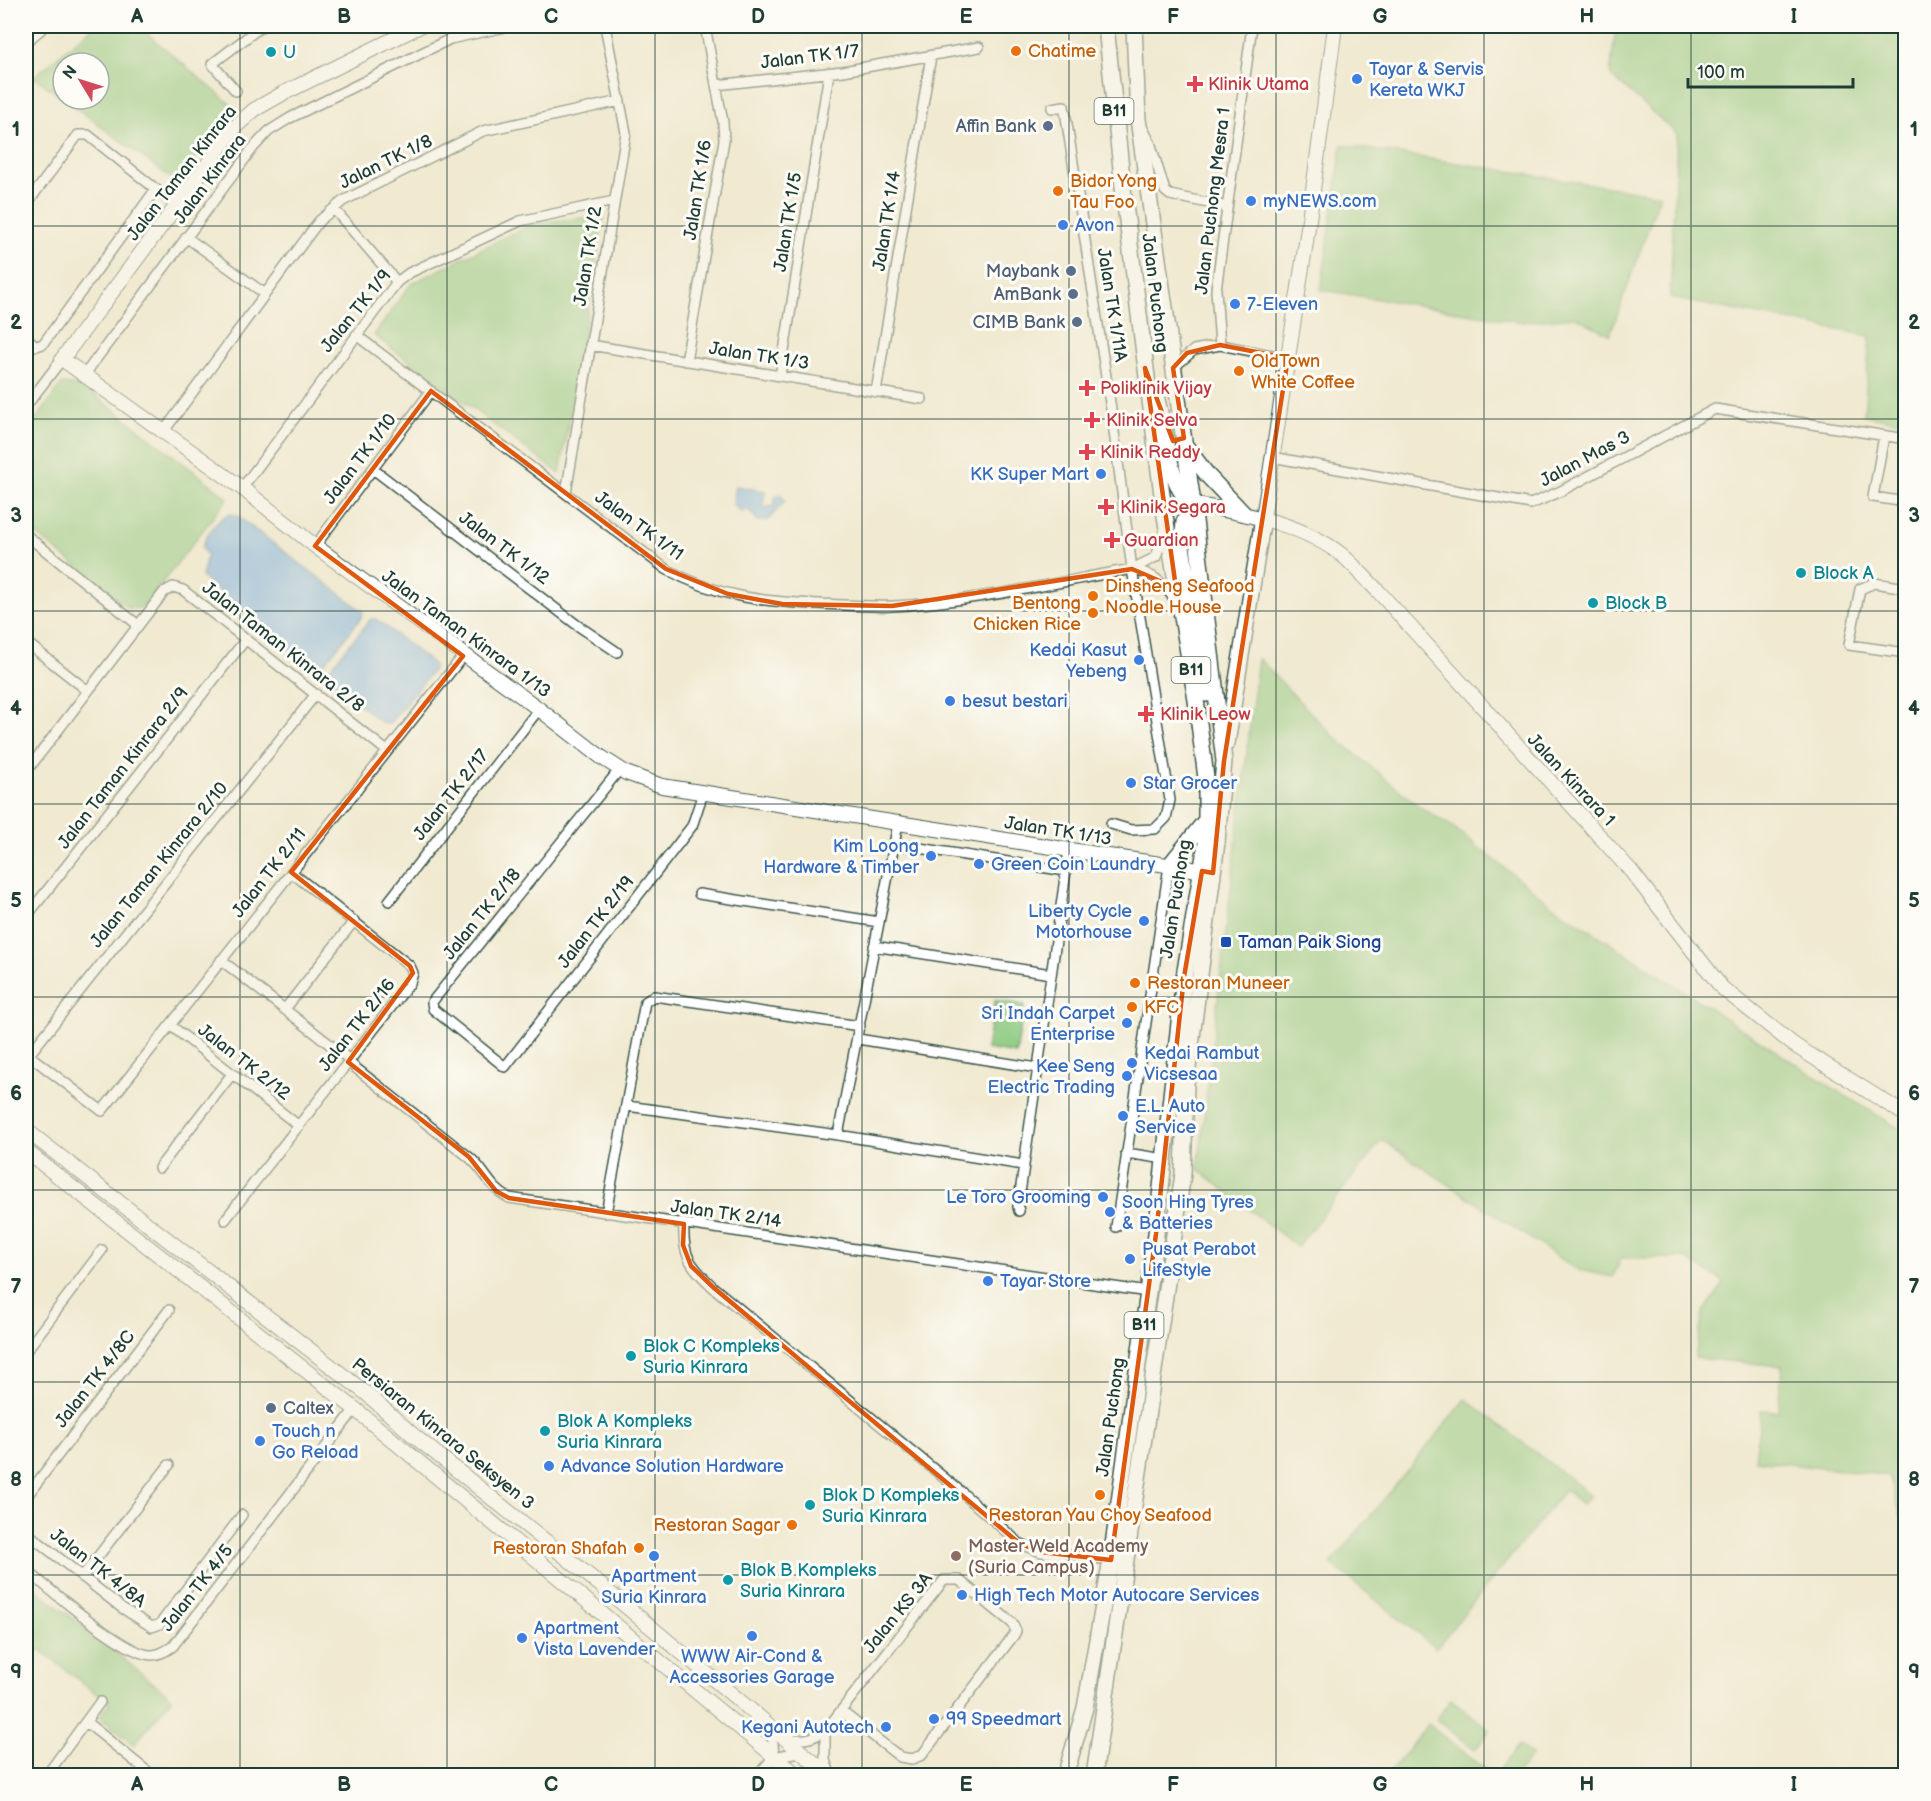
<svg xmlns="http://www.w3.org/2000/svg" width="1931" height="1801" font-family="'Balsamiq Sans',sans-serif">
<style>
.green{fill:#8cc97f;stroke:#56835a;stroke-width:1.5}
.water{fill:#74aee4;stroke:#4a768c;stroke-width:1.5}
.lines{fill:none;stroke-linecap:round;stroke-linejoin:round}
.street-casing{stroke:#3e574c;stroke-width:12}
.secondary-casing{stroke:#3e574c;stroke-width:16}
.primary-casing{stroke:#3e574c;stroke-width:18}
.highway-casing{stroke:#3e574c;stroke-width:21}
.street{stroke:#fff;stroke-width:9}
.secondary{stroke:#fff;stroke-width:14}
.primary{stroke:#fff;stroke-width:15}
.highway{stroke:#fff;stroke-width:18}
.marked{fill:none;stroke:#de580e;stroke-width:4.5;stroke-linejoin:round}
.grid{fill:none;stroke:#1f3d34;stroke-width:1.5;stroke-opacity:0.55}
.food-dot{fill:#e8710a;stroke:#fdfcf7;stroke-width:2}
.culture-dot{fill:#0f9aa8;stroke:#fdfcf7;stroke-width:2}
.shop-dot{fill:#3f7fe0;stroke:#fdfcf7;stroke-width:2}
.health-dot{fill:#e0444e;stroke:#fdfcf7;stroke-width:2}
.service-dot{fill:#5c6f8a;stroke:#fdfcf7;stroke-width:2}
.transit-dot{fill:#1a4fb4;stroke:#fdfcf7;stroke-width:2}
.education-dot{fill:#8d6e63;stroke:#fdfcf7;stroke-width:2}
.labels{text-anchor:middle;dominant-baseline:central;stroke-width:6;stroke-linejoin:round;paint-order:stroke}
.shield{fill:#fdfcf7;stroke:#62766e;stroke-width:1.5}
.shield-label{font-size:16px;font-weight:bold;fill:#1f3d34}
.food-label{font-size:18px;fill:#c56008;stroke:#fdfcf7;text-anchor:start}
.culture-label{font-size:18px;fill:#0d838f;stroke:#fdfcf7;text-anchor:start}
.street-label{font-size:18px;fill:#1f3d34;stroke:#fdfcf7}
.shop-label{font-size:18px;fill:#366cbe;stroke:#fdfcf7;text-anchor:start}
.health-label{font-size:18px;fill:#be3a42;stroke:#fdfcf7;text-anchor:start}
.service-label{font-size:18px;fill:#4e5e75;stroke:#fdfcf7;text-anchor:end}
.transit-label{font-size:18px;fill:#164399;stroke:#fdfcf7;text-anchor:start}
.education-label{font-size:18px;fill:#785e54;stroke:#fdfcf7;text-anchor:start}
.neatline{fill:none;stroke:#1f3d34;stroke-width:2}
.grid-label{font-size:20px;text-anchor:middle;font-weight:bold;fill:#1f3d34}
</style>
<rect width="100%" height="100%" fill="#fdfcf7"/>
<filter id="ink" filterUnits="userSpaceOnUse"><feTurbulence type="fractalNoise" baseFrequency=".0167" numOctaves="2"/><feDisplacementMap in="SourceGraphic" scale="12" xChannelSelector="R" yChannelSelector="G"/><feConvolveMatrix kernelMatrix="1 2 1 2 8 2 1 2 1" color-interpolation-filters="sRGB"/></filter>
<filter id="wash" filterUnits="userSpaceOnUse"><feTurbulence type="fractalNoise" baseFrequency=".008" numOctaves="4" result="noise"/><feDisplacementMap in="SourceGraphic" scale="24" xChannelSelector="R" yChannelSelector="G"/><feGaussianBlur stdDeviation="1.35" result="paint"/><feColorMatrix in="noise" values="0 0 0 0 0 0 0 0 0 0 0 0 0 0 0 0 0 1.4 0 .05"/><feComposite in="paint" operator="in"/></filter>
<g filter="url(#wash)">
<rect width="100%" height="100%" fill="#f1ead1"/>
<path class="green" d="M94,26H138L234,107L178,183L64,99H99V63H63V98L34,77Z
M1616,26H1905V423L1864,415L1870,336L1670,298L1677,134L1610,75Z
M1342,145L1660,195L1610,335L1576,317L1523,322L1321,290Z
M604,216L560,474L374,335L411,284L533,223Z
M62,384L83,386L228,498L143,607L130,609L26,526V433Z
M1258,658L1332,735L1420,807L1453,827L1553,906L1834,1089L1905,1132V1529L1889,1476L1755,1460L1761,1410L1778,1411L1782,1366L1695,1358L1703,1313L1725,1282L1684,1258H1621L1613,1277L1578,1270L1382,1140L1297,1247L1198,1169Z
M995,1000L1024,1005L1016,1054L986,1049Z
M1466,1399L1591,1495L1582,1504L1565,1490L1436,1648L1331,1564Z
M26,1581L172,1698L134,1745L99,1717L109,1704L28,1640L26,1643Z
M1451,1699L1490,1730L1475,1750L1436,1719Z
M1428,1724L1493,1775H1387Z
M1519,1745L1532,1755L1516,1775H1500L1497,1773Z"/>
<path class="water" d="M736,486L765,491L763,505L765,508L774,506L775,498L780,494L785,501L768,520L758,521L748,509L741,512L733,504Z
M230,514L237,516L363,611L361,618L319,670L305,663L202,577L207,555L202,548C205,536 218,518 230,514Z
M371,619H376L433,664V670L389,724L382,723L328,678V670Z"/>
</g>
<g filter="url(#ink)">
<g class="lines">
<g class="street-casing">
<path id="street" d="M716,85L843,71L979,47
M236,91L212,64L262,26
M1052,108L1064,106L1066,117L1111,409L1132,569L1170,800L1166,818L1155,829L1131,830L1111,824
M1143,129L1150,142L1165,191L1170,195L1227,207
M26,205L78,135H88L177,206
M334,209L397,282
M186,237L265,294
M356,335L666,569C718,597 762,602 820,604C844,605 869,607 893,606C973,602 1053,583 1132,569L1156,557L1164,533
M26,337L36,346L43,344L156,189
M590,345L922,399
M1220,345L1216,290L1252,26
M686,361L724,140L723,122L705,26
M1173,368L1194,350L1220,345L1288,358
M85,374L253,148L269,131L290,118L450,39L510,26
M780,376L829,73
M876,392L931,56
M26,406L62,359
M164,431L319,221L343,201L483,131L620,101
M1884,436L1873,497L1906,502
M1272,457L1531,504L1559,492L1715,409L1906,439
M373,469L577,625L617,652
M242,488L397,282L409,273L520,221L614,201
M566,493L626,133L605,26
M26,535L138,625
M315,546L431,391
M1132,569C1154,574 1164,583 1176,602
M1906,588L1874,583L1860,589L1849,645L1906,653
M26,642L88,691
M620,769L432,1002L433,1009L505,1067L692,826L703,793
M26,772L164,592L173,587L183,590L387,751
M894,844L1066,871
M699,894L879,922
M389,901L539,709
M26,917L246,639
M874,946L1051,974
M221,960L350,1060
M285,1009L354,921
M170,1025L299,1126
M858,1039L1037,1068
M26,1053L102,1111L463,656
M28,1056L316,694
M348,1062L469,1157C486,1171 489,1188 509,1198L1148,1292
M627,1106L838,1135L1023,1165
M838,1135L898,824
M1126,1153L1165,1159
M159,1168L232,1074
M1019,1211L1018,1207L1069,850
M606,1213L645,1002L654,996L860,1026
M225,1220L410,983L413,973L410,966L291,872
M684,1224C682,1257 691,1266 714,1288L960,1491L1019,1543L1041,1552L1111,1560
M1116,1227L1169,866
M26,1351L102,1250
M26,1497L169,1310
M26,1532L122,1608L152,1627L160,1624L242,1515
M26,1570C49,1588 126,1656 152,1655C160,1655 167,1650 173,1646L355,1409
M82,1577L169,1465
M26,1655L28,1652
M86,1722L153,1776
M772,1730L774,1757
M825,1731V1760L831,1776
M785,1737C801,1741 810,1740 825,1731L944,1580H959L1012,1623L1016,1631L1014,1635L922,1755L912,1759L900,1757L841,1711
M774,1757L799,1752
M46,1776L100,1702
M757,1776L774,1757"/>
</g>
<g class="secondary-casing">
<path id="secondary" d="M420,26L282,94L254,110L236,126L62,359L242,488L315,546L539,709L601,757L626,773L662,786L1211,872
M1193,504C1244,514 1299,522 1342,555C1355,566 1366,579 1378,591L1631,871L1722,988L1794,1045L1906,1115
M1263,518L1306,242L1335,26
M26,1130L367,1394L413,1435L593,1579L830,1776
M26,1151L355,1409L798,1776"/>
</g>
<g class="primary-casing">
<path id="primary" d="M1155,394C1166,422 1167,490 1193,504
M1187,448L1208,476L1243,513
M1193,504L1184,522L1182,547L1206,694
M1227,743L1263,518
M1169,866L1206,820
M1065,1776L1085,1708L1111,1560L1156,1234L1184,977L1206,843V778L1196,700L1164,510L1124,197L1106,26
M1094,1776L1183,1174L1186,1084L1217,842L1224,761L1193,504L1138,119L1134,26"/>
</g>
<g class="highway-casing">
<path id="highway" d="M26,36L38,26"/>
</g>
<use href="#street" class="street"/>
<use href="#secondary" class="secondary"/>
<use href="#primary" class="primary"/>
<use href="#highway" class="highway"/>
</g>
</g>
<path d="M0 0H1931V1801H0ZM1220,345L1288,358L1224,761L1213,873L1202,871L1184,977L1156,1234L1111,1560L1041,1552L1019,1543L714,1288L691,1266L683,1245L684,1224L509,1198L496,1191L469,1157L348,1062L413,973L410,966L291,872L463,656L315,546L431,391L666,569L728,594L782,604L892,606L1132,569L1176,588L1145,368L1173,441L1184,438L1173,368L1187,353Z" fill="#f1ead1" fill-opacity=".55" fill-rule="evenodd"/>
<path class="marked" d="M1220,345L1288,358L1224,761L1213,873L1202,871L1184,977L1156,1234L1111,1560L1041,1552L1019,1543L714,1288L691,1266L683,1245L684,1224L509,1198L496,1191L469,1157L348,1062L413,973L410,966L291,872L463,656L315,546L431,391L666,569L728,594L782,604L892,606L1132,569L1176,588L1145,368L1173,441L1184,438L1173,368L1187,353Z"/>
<path class="grid" d="M240,26V1776M447,26V1776M655,26V1776M862,26V1776M1069,26V1776M1276,26V1776M1484,26V1776M1691,26V1776M26,226H1906M26,419H1906M26,611H1906M26,804H1906M26,997H1906M26,1190H1906M26,1382H1906M26,1575H1906"/>
<g class="food-dot">
<circle cx="1016" cy="51" r="6"/>
<circle cx="1058" cy="191" r="6"/>
<circle cx="1239" cy="371" r="6"/>
<circle cx="1093" cy="596" r="6"/>
<circle cx="1093" cy="613" r="6"/>
<circle cx="1135" cy="983" r="6"/>
<circle cx="1132" cy="1007" r="6"/>
<circle cx="1100" cy="1495" r="6"/>
<circle cx="792" cy="1525" r="6"/>
<circle cx="639" cy="1548" r="6"/>
</g>
<g class="culture-dot">
<circle cx="271" cy="52" r="6"/>
<circle cx="1801" cy="573" r="6"/>
<circle cx="1593" cy="603" r="6"/>
<circle cx="631" cy="1356" r="6"/>
<circle cx="545" cy="1431" r="6"/>
<circle cx="810" cy="1505" r="6"/>
<circle cx="728" cy="1580" r="6"/>
</g>
<g class="shop-dot">
<circle cx="1357" cy="79" r="6"/>
<circle cx="1251" cy="201" r="6"/>
<circle cx="1063" cy="225" r="6"/>
<circle cx="1235" cy="304" r="6"/>
<circle cx="1101" cy="474" r="6"/>
<circle cx="1139" cy="660" r="6"/>
<circle cx="950" cy="701" r="6"/>
<circle cx="1131" cy="783" r="6"/>
<circle cx="931" cy="856" r="6"/>
<circle cx="979" cy="864" r="6"/>
<circle cx="1144" cy="921" r="6"/>
<circle cx="1127" cy="1023" r="6"/>
<circle cx="1132" cy="1063" r="6"/>
<circle cx="1127" cy="1076" r="6"/>
<circle cx="1123" cy="1116" r="6"/>
<circle cx="1103" cy="1197" r="6"/>
<circle cx="1110" cy="1212" r="6"/>
<circle cx="1130" cy="1259" r="6"/>
<circle cx="988" cy="1281" r="6"/>
<circle cx="260" cy="1441" r="6"/>
<circle cx="549" cy="1466" r="6"/>
<circle cx="654" cy="1556" r="6"/>
<circle cx="962" cy="1595" r="6"/>
<circle cx="752" cy="1636" r="6"/>
<circle cx="522" cy="1638" r="6"/>
<circle cx="934" cy="1719" r="6"/>
<circle cx="886" cy="1727" r="6"/>
</g>
<g class="health-dot">
<path d="M1192 75h6v6h6v6h-6v6h-6v-6h-6v-6h6z"/>
<path d="M1084 379h6v6h6v6h-6v6h-6v-6h-6v-6h6z"/>
<path d="M1089 411h6v6h6v6h-6v6h-6v-6h-6v-6h6z"/>
<path d="M1084 443h6v6h6v6h-6v6h-6v-6h-6v-6h6z"/>
<path d="M1103 498h6v6h6v6h-6v6h-6v-6h-6v-6h6z"/>
<path d="M1109 531h6v6h6v6h-6v6h-6v-6h-6v-6h6z"/>
<path d="M1143 705h6v6h6v6h-6v6h-6v-6h-6v-6h6z"/>
</g>
<g class="service-dot">
<circle cx="1048" cy="126" r="6"/>
<circle cx="1071" cy="271" r="6"/>
<circle cx="1073" cy="294" r="6"/>
<circle cx="1077" cy="322" r="6"/>
<circle cx="271" cy="1408" r="6"/>
</g>
<rect class="transit-dot" x="1220" y="936" width="12" height="12" rx="3"/>
<circle class="education-dot" cx="956" cy="1556" r="6"/>
<g class="labels">
<g class="shield">
<rect x="1094.5" y="98" width="39" height="26" rx="4.5"/>
<rect x="1171.5" y="657" width="39" height="26" rx="4.5"/>
<rect x="1124.5" y="1312" width="39" height="26" rx="4.5"/>
</g>
<g class="shield-label">
<text x="1114" y="111">B11</text>
<text x="1191" y="670">B11</text>
<text x="1144" y="1325">B11</text>
</g>
<g class="food-label">
<text x="1028" y="51">Chatime</text>
<text x="1070" y="181">Bidor Yong<tspan x="1070" dy="21">Tau Foo</tspan></text>
<text x="1251" y="361">OldTown<tspan x="1251" dy="21">White Coffee</tspan></text>
<text x="1105" y="586">Dinsheng Seafood<tspan x="1105" dy="21">Noodle House</tspan></text>
<text x="1081" y="603" text-anchor="end">Bentong<tspan x="1081" dy="21">Chicken Rice</tspan></text>
<text x="1147" y="983">Restoran Muneer</text>
<text x="1144" y="1007">KFC</text>
<text x="1100" y="1515" text-anchor="middle">Restoran Yau Choy Seafood</text>
<text x="780" y="1525" text-anchor="end">Restoran Sagar</text>
<text x="627" y="1548" text-anchor="end">Restoran Shafah</text>
</g>
<g class="culture-label">
<text x="283" y="52">U</text>
<text x="1813" y="573">Block A</text>
<text x="1605" y="603">Block B</text>
<text x="643" y="1346">Blok C Kompleks<tspan x="643" dy="21">Suria Kinrara</tspan></text>
<text x="557" y="1421">Blok A Kompleks<tspan x="557" dy="21">Suria Kinrara</tspan></text>
<text x="822" y="1495">Blok D Kompleks<tspan x="822" dy="21">Suria Kinrara</tspan></text>
<text x="740" y="1570">Blok B Kompleks<tspan x="740" dy="21">Suria Kinrara</tspan></text>
</g>
<g class="street-label">
<text transform="translate(810 57) rotate(-7)">Jalan TK 1/7</text>
<text transform="translate(386 162) rotate(-26)">Jalan TK 1/8</text>
<text transform="translate(182 173) rotate(-52)">Jalan Taman Kinrara</text>
<text transform="translate(210 179) rotate(-53)">Jalan Kinrara</text>
<text transform="translate(698 190) rotate(-81)">Jalan TK 1/6</text>
<text transform="translate(1213 201) rotate(-83)">Jalan Puchong Mesra 1</text>
<text transform="translate(887 221) rotate(-81)">Jalan TK 1/4</text>
<text transform="translate(788 222) rotate(-81)">Jalan TK 1/5</text>
<text transform="translate(588 256) rotate(-81)">Jalan TK 1/2</text>
<text transform="translate(1155 293) rotate(83)">Jalan Puchong</text>
<text transform="translate(1112 305) rotate(81)">Jalan TK 1/11A</text>
<text transform="translate(356 311) rotate(-51)">Jalan TK 1/9</text>
<text transform="translate(759 356) rotate(9)">Jalan TK 1/3</text>
<text transform="translate(360 459) rotate(-53)">Jalan TK 1/10</text>
<text transform="translate(1585 459) rotate(-28)">Jalan Mas 3</text>
<text transform="translate(639 526) rotate(36)">Jalan TK 1/11</text>
<text transform="translate(504 548) rotate(37)">Jalan TK 1/12</text>
<text transform="translate(466 634) rotate(36)">Jalan Taman Kinrara 1/13</text>
<text transform="translate(283 647) rotate(38)">Jalan Taman Kinrara 2/8</text>
<text transform="translate(123 768) rotate(-52)">Jalan Taman Kinrara 2/9</text>
<text transform="translate(1571 780) rotate(47)">Jalan Kinrara 1</text>
<text transform="translate(451 795) rotate(-52)">Jalan TK 2/17</text>
<text transform="translate(1058 831) rotate(9)">Jalan TK 1/13</text>
<text transform="translate(159 865) rotate(-51)">Jalan Taman Kinrara 2/10</text>
<text transform="translate(269 873) rotate(-52)">Jalan TK 2/11</text>
<text transform="translate(1176 899) rotate(-81)">Jalan Puchong</text>
<text transform="translate(482 914) rotate(-51)">Jalan TK 2/18</text>
<text transform="translate(596 922) rotate(-52)">Jalan TK 2/19</text>
<text transform="translate(357 1025) rotate(-52)">Jalan TK 2/16</text>
<text transform="translate(244 1062) rotate(38)">Jalan TK 2/12</text>
<text transform="translate(726 1214) rotate(8)">Jalan TK 2/14</text>
<text transform="translate(95 1379) rotate(-52)">Jalan TK 4/8C</text>
<text transform="translate(1111 1417) rotate(-82)">Jalan Puchong</text>
<text transform="translate(443 1434) rotate(39)">Persiaran Kinrara Seksyen 3</text>
<text transform="translate(98 1568) rotate(38)">Jalan TK 4/8A</text>
<text transform="translate(197 1588) rotate(-52)">Jalan TK 4/5</text>
<text transform="translate(898 1613) rotate(-51)">Jalan KS 3A</text>
</g>
<g class="shop-label">
<text x="1369" y="69">Tayar &amp; Servis<tspan x="1369" dy="21">Kereta WKJ</tspan></text>
<text x="1263" y="201">myNEWS.com</text>
<text x="1075" y="225">Avon</text>
<text x="1247" y="304">7-Eleven</text>
<text x="1089" y="474" text-anchor="end">KK Super Mart</text>
<text x="1127" y="650" text-anchor="end">Kedai Kasut<tspan x="1127" dy="21">Yebeng</tspan></text>
<text x="962" y="701">besut bestari</text>
<text x="1143" y="783">Star Grocer</text>
<text x="919" y="846" text-anchor="end">Kim Loong<tspan x="919" dy="21">Hardware &amp; Timber</tspan></text>
<text x="991" y="864">Green Coin Laundry</text>
<text x="1132" y="911" text-anchor="end">Liberty Cycle<tspan x="1132" dy="21">Motorhouse</tspan></text>
<text x="1115" y="1013" text-anchor="end">Sri Indah Carpet<tspan x="1115" dy="21">Enterprise</tspan></text>
<text x="1144" y="1053">Kedai Rambut<tspan x="1144" dy="21">Vicsesaa</tspan></text>
<text x="1115" y="1066" text-anchor="end">Kee Seng<tspan x="1115" dy="21">Electric Trading</tspan></text>
<text x="1135" y="1106">E.L. Auto<tspan x="1135" dy="21">Service</tspan></text>
<text x="1091" y="1197" text-anchor="end">Le Toro Grooming</text>
<text x="1122" y="1202">Soon Hing Tyres<tspan x="1122" dy="21">&amp; Batteries</tspan></text>
<text x="1142" y="1249">Pusat Perabot<tspan x="1142" dy="21">LifeStyle</tspan></text>
<text x="1000" y="1281">Tayar Store</text>
<text x="272" y="1431">Touch n<tspan x="272" dy="21">Go Reload</tspan></text>
<text x="561" y="1466">Advance Solution Hardware</text>
<text x="654" y="1576" text-anchor="middle">Apartment<tspan x="654" dy="21">Suria Kinrara</tspan></text>
<text x="974" y="1595">High Tech Motor Autocare Services</text>
<text x="534" y="1628">Apartment<tspan x="534" dy="21">Vista Lavender</tspan></text>
<text x="752" y="1656" text-anchor="middle">WWW Air-Cond &amp;<tspan x="752" dy="21">Accessories Garage</tspan></text>
<text x="946" y="1719">99 Speedmart</text>
<text x="874" y="1727" text-anchor="end">Kegani Autotech</text>
</g>
<g class="health-label">
<text x="1208" y="84">Klinik Utama</text>
<text x="1100" y="388">Poliklinik Vijay</text>
<text x="1106" y="420">Klinik Selva</text>
<text x="1100" y="452">Klinik Reddy</text>
<text x="1120" y="507">Klinik Segara</text>
<text x="1124" y="540">Guardian</text>
<text x="1160" y="714">Klinik Leow</text>
</g>
<g class="service-label">
<text x="1036" y="126">Affin Bank</text>
<text x="1059" y="271">Maybank</text>
<text x="1061" y="294">AmBank</text>
<text x="1065" y="322">CIMB Bank</text>
<text x="283" y="1408" text-anchor="start">Caltex</text>
</g>
<g class="transit-label">
<text x="1238" y="942">Taman Paik Siong</text>
</g>
<g class="education-label">
<text x="968" y="1546">Master Weld Academy<tspan x="968" dy="21">(Suria Campus)</tspan></text>
</g>
</g>
<rect width="1931" height="1801" fill="none" stroke="#fdfcf7" stroke-width="66"/>
<g transform="translate(81 81) rotate(308)"><circle r="28" fill="#fdfcf7" stroke="#a4b0a9" stroke-width="1.5"/>
<path d="M0-4.5L10 22L0 15L-10 22Z" fill="#d1495b"/>
<text y="-9" font-size="16" font-weight="bold" text-anchor="middle" fill="#1f3d34">N</text>
</g>
<path d="M1688 78v9h165v-9" fill="none" stroke="#1f3d34" stroke-width="3"/>
<text x="1697" y="78" font-size="18" fill="#1f3d34" stroke="#fdfcf7" stroke-width="4.5" paint-order="stroke">100 m</text>
<rect x="33" y="33" width="1865" height="1735" class="neatline"/>
<g class="grid-label">
<text x="137" y="23">A</text>
<text x="344" y="23">B</text>
<text x="551" y="23">C</text>
<text x="758" y="23">D</text>
<text x="966" y="23">E</text>
<text x="1173" y="23">F</text>
<text x="1380" y="23">G</text>
<text x="1587" y="23">H</text>
<text x="1794" y="23">I</text>
<text x="16" y="136">1</text>
<text x="1914" y="136">1</text>
<text x="16" y="329">2</text>
<text x="1914" y="329">2</text>
<text x="16" y="522">3</text>
<text x="1914" y="522">3</text>
<text x="16" y="715">4</text>
<text x="1914" y="715">4</text>
<text x="16" y="907">5</text>
<text x="1914" y="907">5</text>
<text x="16" y="1100">6</text>
<text x="1914" y="1100">6</text>
<text x="16" y="1293">7</text>
<text x="1914" y="1293">7</text>
<text x="16" y="1486">8</text>
<text x="1914" y="1486">8</text>
<text x="16" y="1678">9</text>
<text x="1914" y="1678">9</text>
<text x="137" y="1791">A</text>
<text x="344" y="1791">B</text>
<text x="551" y="1791">C</text>
<text x="758" y="1791">D</text>
<text x="966" y="1791">E</text>
<text x="1173" y="1791">F</text>
<text x="1380" y="1791">G</text>
<text x="1587" y="1791">H</text>
<text x="1794" y="1791">I</text>
</g>
</svg>
